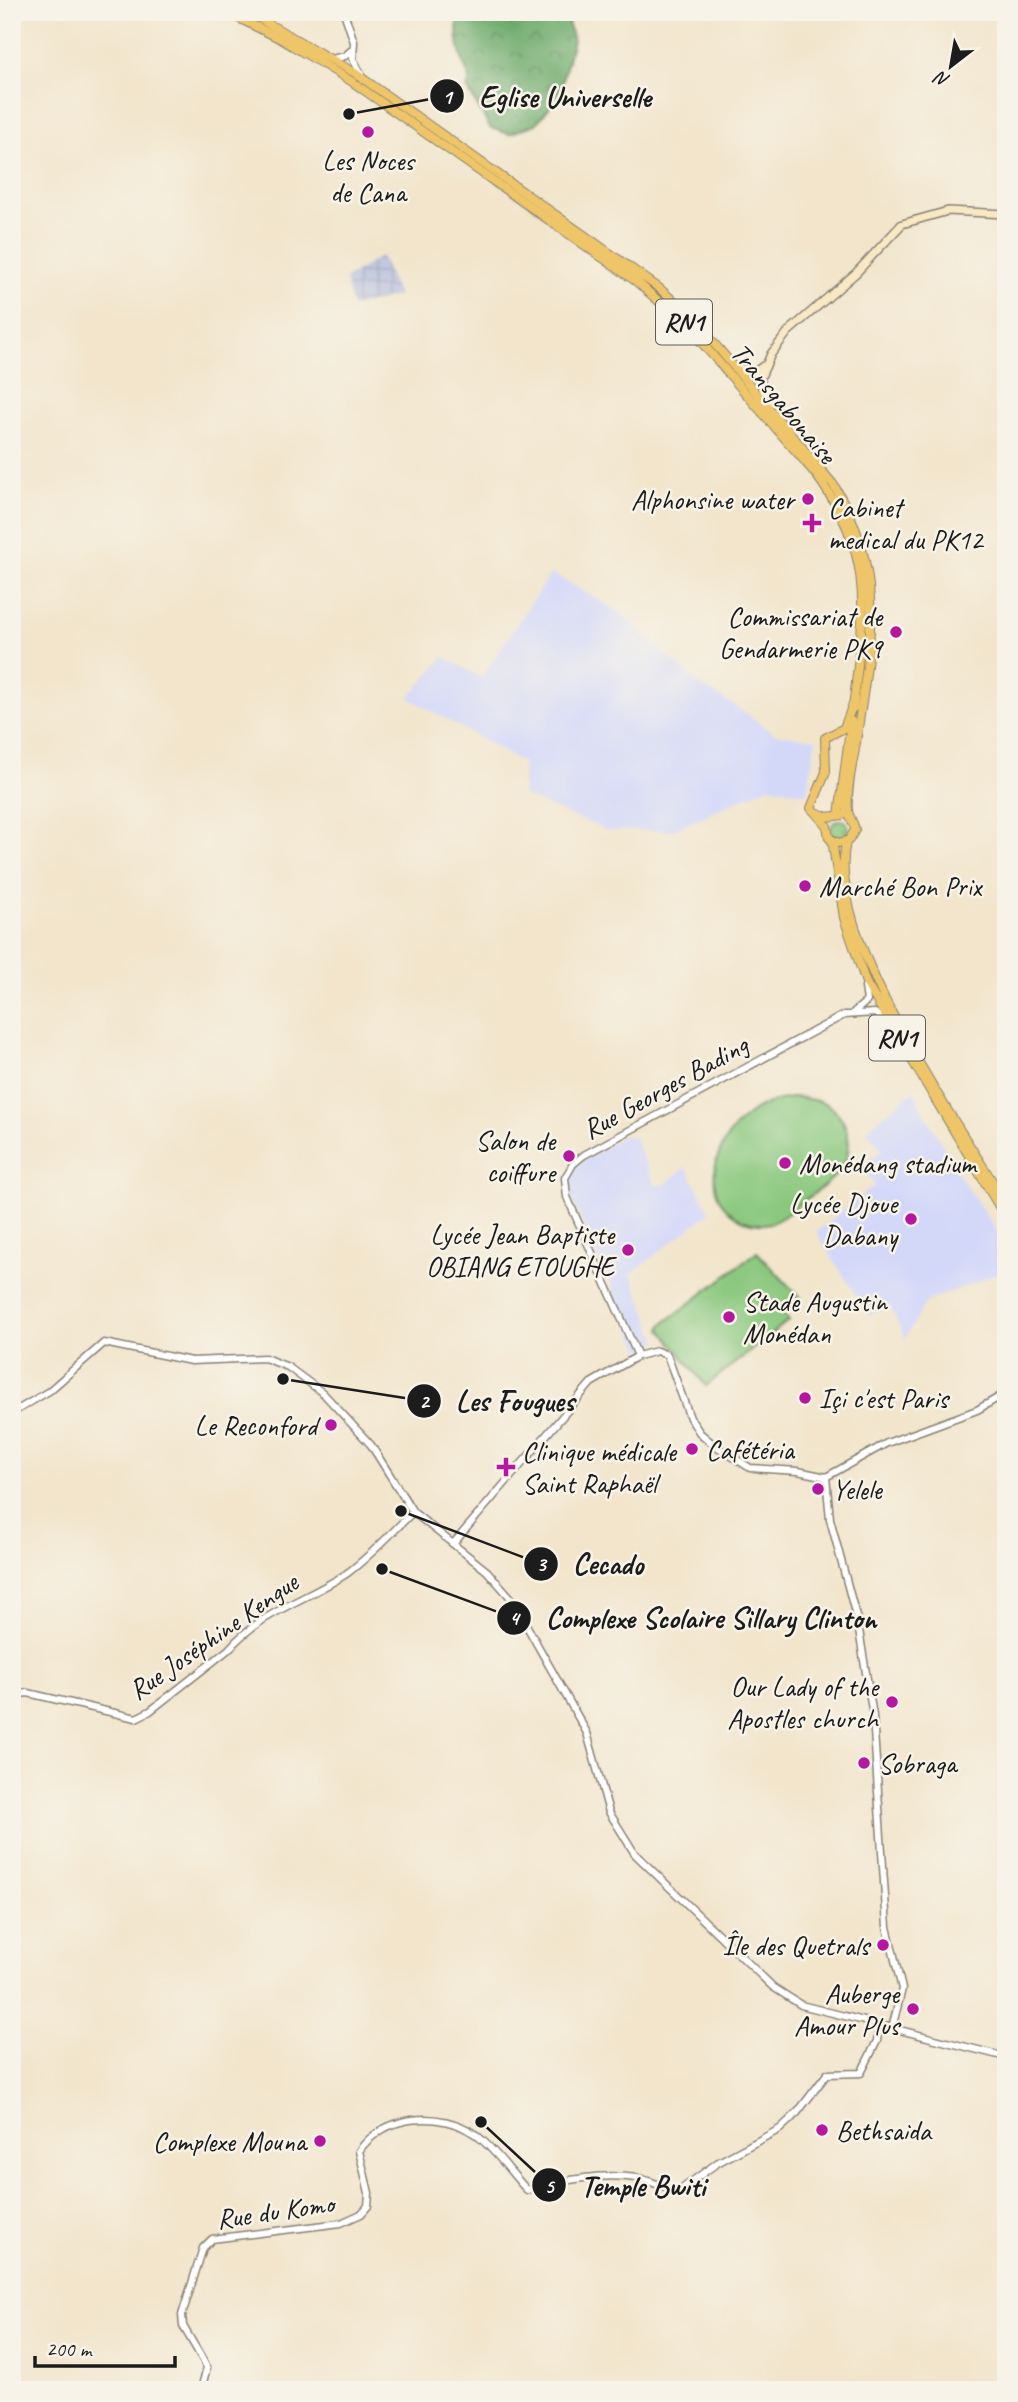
<svg xmlns="http://www.w3.org/2000/svg" width="1018" height="2402" font-family="Caveat,sans-serif">
<style>
.built{fill:#d3d8f9}
.industrial{fill:url(#industrial-grid)}
.grass{fill:url(#grass-dots);stroke:#53724d;stroke-width:2}
.forest{fill:url(#forest-crowns);stroke:#466444;stroke-width:2}
.pitch{fill:#8ac87e;stroke:#53724d;stroke-width:2}
.lines{fill:none;stroke-linecap:round;stroke-linejoin:round}
.tertiary-casing{stroke:#878074;stroke-width:9}
.secondary-casing{stroke:#878074;stroke-width:10}
.trunk-casing{stroke:#878074;stroke-width:10}
.tertiary{stroke:#fff;stroke-width:6}
.secondary{stroke:#f8e8c3;stroke-width:7}
.trunk{stroke:#eec569;stroke-width:8}
.poi-dot{fill:#b5179e;stroke:#f7f3e8;stroke-width:2.5}
.labels{text-anchor:middle;dominant-baseline:central;stroke-width:5;stroke-linejoin:round;paint-order:stroke}
.shield{fill:#f7f3e8;stroke:#5e5c59;stroke-width:2}
.shield-label{font-size:26px;font-weight:bold;fill:#1c1c1c}
.poi-label{font-size:28px;fill:#1c1c1c;stroke:#f7f3e8;text-anchor:end}
.street-label{font-size:28px;fill:#1c1c1c;stroke:#f7f3e8}
.leader{fill:none;stroke:#1c1c1c;stroke-width:2.5}
.callout-dot{fill:#1c1c1c;stroke:#f7f3e8;stroke-width:2.5}
.mark-label{font-size:21px;text-anchor:middle;font-weight:bold;fill:#fff}
.callout-label{font-size:30px;text-anchor:middle;font-weight:bold;fill:#1c1c1c;stroke:#f7f3e8;stroke-width:5;stroke-linejoin:round;paint-order:stroke}
</style>
<defs>
<pattern id="industrial-grid" width="8" height="8" patternUnits="userSpaceOnUse" patternTransform="scale(1.75)"><rect width="8" height="8" fill="#bcc3de"/><path d="M0 4h8M4 0v8" fill="none" stroke="#a1a7be"/></pattern>
<pattern id="grass-dots" width="8" height="8" patternUnits="userSpaceOnUse" patternTransform="scale(1.75)"><rect width="8" height="8" fill="#8ac87e"/><path d="M2 2h.1M6 6h.1" fill="none" stroke="#76ab6c" stroke-width="1.8" stroke-linecap="round"/></pattern>
<pattern id="forest-crowns" width="20" height="18" patternUnits="userSpaceOnUse" patternTransform="scale(1.75)"><rect width="20" height="18" fill="#6fac6d"/><path d="M2 6a3 3 0 1 1 6 0M12 15a3 3 0 1 1 6 0" fill="none" stroke="#5a8b59"/></pattern>
</defs>
<rect width="100%" height="100%" fill="#f7f3e8"/>
<filter id="ink" filterUnits="userSpaceOnUse"><feTurbulence type="fractalNoise" baseFrequency=".0143" numOctaves="2"/><feDisplacementMap in="SourceGraphic" scale="14" xChannelSelector="R" yChannelSelector="G"/><feConvolveMatrix kernelMatrix="1 2 1 2 8 2 1 2 1" color-interpolation-filters="sRGB"/></filter>
<filter id="wash" filterUnits="userSpaceOnUse"><feTurbulence type="fractalNoise" baseFrequency=".00686" numOctaves="4" result="noise"/><feDisplacementMap in="SourceGraphic" scale="28" xChannelSelector="R" yChannelSelector="G"/><feGaussianBlur stdDeviation="1.57" result="paint"/><feColorMatrix in="noise" values="0 0 0 0 0 0 0 0 0 0 0 0 0 0 0 0 0 1.4 0 .05"/><feComposite in="paint" operator="in"/></filter>
<g filter="url(#wash)">
<rect width="100%" height="100%" fill="#f2e5cc"/>
<path class="built" d="M551,573L620,612L697,683L743,711L774,734L816,739L807,794L769,786L674,830L608,831L522,795L523,763L409,698L444,657L481,678Z
M913,1091L956,1170L1006,1245V1270L926,1302L905,1339L889,1304L869,1316L816,1232L875,1185L861,1168L882,1150L866,1130Z
M623,1136L634,1137L655,1185H664L686,1167L710,1212L631,1274L657,1339L655,1345L646,1350L640,1349L572,1200L568,1186L576,1166Z"/>
<path class="industrial" d="M381,256L398,296L352,307L345,279Z"/>
<path class="grass" d="M235,12H241C323,50 395,105 469,157C540,207 619,253 682,313C718,347 749,387 781,424C816,465 851,505 864,559C884,641 846,727 845,810H841L865,643L866,590L862,561L851,527L819,475L705,340L655,292L344,72Z
M831 829a9 9 0 1 1 18 0a9 9 0 1 1-18 0Z"/>
<path class="forest" d="M459,12H565L573,40L560,91L549,108L536,124L509,134L490,128L467,88L470,79C460,57 454,36 459,12Z"/>
<path class="pitch" d="M798,1097C806,1099 816,1100 824,1103C845,1113 855,1142 844,1163C836,1179 816,1192 801,1203C793,1209 781,1221 770,1223C762,1225 752,1224 744,1221C693,1198 716,1136 752,1112C766,1102 781,1099 798,1097Z
M757,1252L801,1299L783,1313L789,1320L706,1386L661,1329L663,1324Z"/>
</g>
<g filter="url(#ink)">
<g class="lines">
<g class="tertiary-casing">
<path id="tertiary" d="M344,12L354,42L353,59L361,74
M332,59L345,56L353,49
M854,1012L867,1001L865,987
M638,1356L567,1197L565,1178L573,1164L584,1155L844,1015L875,1013L888,1026
M12,1413L49,1391L104,1343L191,1361L265,1358L288,1367L323,1393L371,1445L413,1512L487,1571L511,1598L587,1733L609,1812L635,1854L773,1987L801,2005L1006,2057
M826,1477L830,1519L858,1624L873,1716L887,1927L902,1989L892,2028
M453,1544L591,1383L638,1356L657,1351L667,1355L690,1418L700,1433L713,1444L750,1468L798,1471L826,1477L887,1443L977,1410L1006,1393
M12,1695L28,1693L136,1718L150,1711L229,1649C259,1613 308,1599 346,1574C371,1556 391,1533 413,1512
M201,2390L207,2367L183,2326L182,2315L203,2248L212,2239L341,2223L361,2214L368,2206L369,2193L359,2151C384,2114 440,2110 475,2134C495,2149 510,2172 527,2190C564,2180 598,2173 637,2178C651,2180 664,2189 679,2191L717,2163L780,2129L797,2113L827,2074L861,2073L877,2041L879,2026"/>
</g>
<g class="secondary-casing">
<path id="secondary" d="M734,366L753,373L763,366
M769,406L760,379L771,354L788,332L856,273L902,224L948,211L1006,214"/>
</g>
<g class="trunk-casing">
<path id="trunk" d="M226,12L281,39L351,81L637,282L688,327L815,473C877,558 864,611 853,708
M248,12L355,73L659,288L685,311L719,349L833,484C888,571 870,646 856,742C853,764 846,788 848,811C849,818 854,822 855,830L849,840L839,843L829,838L827,826L811,808L826,772L825,738L844,728L853,704
M816,812L827,817L843,815
M839,815L851,721
M832,840L844,918L866,983L1006,1218
M846,842C824,935 957,1123 1006,1203"/>
</g>
<use href="#tertiary" class="tertiary"/>
<use href="#secondary" class="secondary"/>
<use href="#trunk" class="trunk"/>
</g>
</g>
<g class="poi-dot">
<circle cx="368" cy="132" r="7"/>
<circle cx="808" cy="499" r="7"/>
<path d="M808.5 512.5h7v7h7v7h-7v7h-7v-7h-7v-7h7z"/>
<circle cx="896" cy="632" r="7"/>
<circle cx="805" cy="886" r="7"/>
<circle cx="569" cy="1156" r="7"/>
<circle cx="785" cy="1163" r="7"/>
<circle cx="911" cy="1219" r="7"/>
<circle cx="628" cy="1250" r="7"/>
<circle cx="729" cy="1317" r="7"/>
<circle cx="805" cy="1398" r="7"/>
<circle cx="331" cy="1425" r="7"/>
<circle cx="692" cy="1449" r="7"/>
<path d="M502.5 1456.5h7v7h7v7h-7v7h-7v-7h-7v-7h7z"/>
<circle cx="818" cy="1489" r="7"/>
<circle cx="892" cy="1702" r="7"/>
<circle cx="864" cy="1763" r="7"/>
<circle cx="883" cy="1945" r="7"/>
<circle cx="913" cy="2009" r="7"/>
<circle cx="822" cy="2130" r="7"/>
<circle cx="320" cy="2141" r="7"/>
</g>
<g class="labels">
<g class="shield">
<rect x="656" y="299.5" width="56" height="45" rx="5"/>
<rect x="869" y="1015.5" width="56" height="45" rx="5"/>
</g>
<g class="shield-label">
<text x="684" y="322">RN1</text>
<text x="897" y="1038">RN1</text>
</g>
<g class="poi-label">
<text x="368" y="160" text-anchor="middle">Les Noces<tspan x="368" dy="32">de Cana</tspan></text>
<text x="794" y="499">Alphonsine water</text>
<text x="828" y="507" text-anchor="start">Cabinet<tspan x="828" dy="32">medical du PK12</tspan></text>
<text x="882" y="616">Commissariat de<tspan x="882" dy="32">Gendarmerie PK9</tspan></text>
<text x="819" y="886" text-anchor="start">Marché Bon Prix</text>
<text x="555" y="1140">Salon de<tspan x="555" dy="32">coiffure</tspan></text>
<text x="799" y="1163" text-anchor="start">Monédang stadium</text>
<text x="897" y="1203">Lycée Djoue<tspan x="897" dy="32">Dabany</tspan></text>
<text x="614" y="1234">Lycée Jean Baptiste<tspan x="614" dy="32">OBIANG ETOUGHE</tspan></text>
<text x="743" y="1301" text-anchor="start">Stade Augustin<tspan x="743" dy="32">Monédan</tspan></text>
<text x="819" y="1398" text-anchor="start">Içi c'est Paris</text>
<text x="317" y="1425">Le Reconford</text>
<text x="706" y="1449" text-anchor="start">Cafétéria</text>
<text x="522" y="1451" text-anchor="start">Clinique médicale<tspan x="522" dy="32">Saint Raphaël</tspan></text>
<text x="832" y="1489" text-anchor="start">Yelele</text>
<text x="878" y="1686">Our Lady of the<tspan x="878" dy="32">Apostles church</tspan></text>
<text x="878" y="1763" text-anchor="start">Sobraga</text>
<text x="869" y="1945">Île des Quetrals</text>
<text x="899" y="1993">Auberge<tspan x="899" dy="32">Amour Plus</tspan></text>
<text x="836" y="2130" text-anchor="start">Bethsaida</text>
<text x="306" y="2141">Complexe Mouna</text>
</g>
<g class="street-label">
<text transform="translate(784 403) rotate(50)">Transgabonaise</text>
<text transform="translate(665 1087) rotate(-29)">Rue Georges Bading</text>
<text transform="translate(213 1636) rotate(-35)">Rue Joséphine Kengue</text>
<text transform="translate(275 2211) rotate(-8)">Rue du Komo</text>
</g>
</g>
<path class="leader" d="M349 114L447 96M283 1379L424 1401M401 1511L541 1564M382 1569L514 1618M481 2122L549 2185"/>
<g class="callout-dot">
<circle cx="349" cy="114" r="7"/>
<circle cx="283" cy="1379" r="7"/>
<circle cx="401" cy="1511" r="7"/>
<circle cx="382" cy="1569" r="7"/>
<circle cx="481" cy="2122" r="7"/>
<circle cx="447" cy="96" r="18"/>
<circle cx="424" cy="1401" r="18"/>
<circle cx="541" cy="1564" r="18"/>
<circle cx="514" cy="1618" r="18"/>
<circle cx="549" cy="2185" r="18"/>
</g>
<g class="mark-label">
<text x="447" y="104">1</text>
<text x="424" y="1408">2</text>
<text x="541" y="1571">3</text>
<text x="514" y="1625">4</text>
<text x="549" y="2193">5</text>
</g>
<g class="callout-label">
<text x="565" y="107">Eglise Universelle</text>
<text x="515" y="1411">Les Fougues</text>
<text x="608" y="1574">Cecado</text>
<text x="711" y="1628">Complexe Scolaire Sillary Clinton</text>
<text x="643" y="2196">Temple Bwiti</text>
</g>
<rect width="1018" height="2402" fill="none" stroke="#f7f3e8" stroke-width="42"/>
<g transform="translate(951 66) rotate(211)" stroke="#f7f3e8" stroke-width="5" paint-order="stroke">
<path d="M0-5L12 26L0 18L-12 26Z" fill="#1c1c1c"/>
<text y="-10" font-size="19" font-weight="bold" text-anchor="middle" fill="#1c1c1c">N</text>
</g>
<path d="M35 2356v10h140v-10" fill="none" stroke="#1c1c1c" stroke-width="3.5"/>
<text x="46" y="2356" font-size="21" fill="#1c1c1c" stroke="#f7f3e8" stroke-width="5" paint-order="stroke">200 m</text>
</svg>
